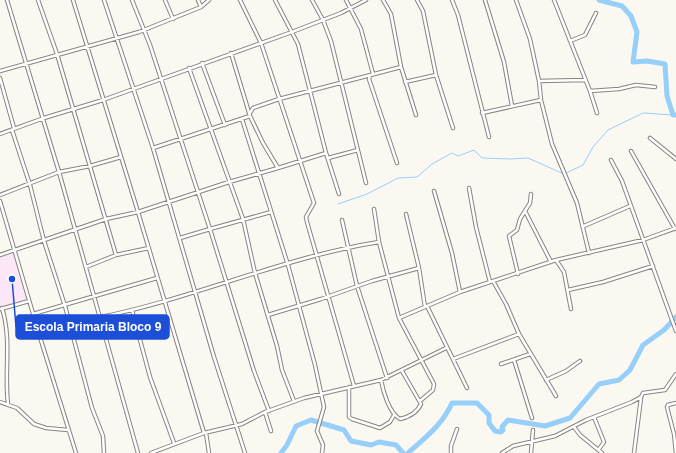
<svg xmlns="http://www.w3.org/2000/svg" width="676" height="453" font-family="Helvetica,sans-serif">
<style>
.education{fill:#fce7f6}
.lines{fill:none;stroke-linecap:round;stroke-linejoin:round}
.stream{stroke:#96cff9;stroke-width:1}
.river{stroke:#96cff9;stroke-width:5}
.minor-casing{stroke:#878580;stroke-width:4.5}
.minor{stroke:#fff;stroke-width:2.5}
.leader{fill:none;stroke:#1d4ed8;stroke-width:1.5}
.callout-dot{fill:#1d4ed8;stroke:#fff;stroke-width:1.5}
.callout{fill:#1d4ed8;stroke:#1d4ed8;stroke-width:1.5}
.callout-label{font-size:12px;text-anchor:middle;font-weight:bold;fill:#fff}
</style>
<rect width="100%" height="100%" fill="#fbf8f2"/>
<path class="education" d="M16,250L31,303L0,307V256Z"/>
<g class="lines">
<path class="stream" d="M338,204L367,194L398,178L417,177L432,164L452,153L458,156L474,150L482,158L511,159L528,158L564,174L583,165L593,147L608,130L643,113L673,115"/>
<path class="river" d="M599,0L622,6L631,16L637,32L633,62L647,61L665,64L667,96L673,115H676
M281,453L287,445L296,426L311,420L344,430L351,441L371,445L379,442L396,445L403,453
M408,453C425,438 443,424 452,403H477L489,415V423L495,431L501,432L503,430L502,427L508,420L545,426L570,418L599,384L619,380L630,370L643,345L664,330L676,317"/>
<g class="minor-casing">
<path id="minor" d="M7,0L59,172L138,453
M38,0L57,54L116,255L149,248
M73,0L138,212L204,433
M104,0L153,148L214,357L245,453
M132,0L150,45L210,229L271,212
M165,0L173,19
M198,0L201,7
M240,0L261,43L314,203L306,217L307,222L354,386
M275,0L298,44L326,153L339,194
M312,0L323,20L331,41L366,183
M346,0L361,29L373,74
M383,0L391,14L401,67L416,115
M417,0L423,11L436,75L453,128
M452,0L458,15L489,137
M485,0L504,62L512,106
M516,0L530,39L539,81L541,100L552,144L577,203L589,253
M554,0L590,91L597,113
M570,41L585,35L596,13
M231,53L250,116L263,143L278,168L326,153
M202,63L225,125
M189,68L243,219L255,273L277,346L282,370L294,401
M0,71L139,32L201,7L209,0
M370,75L369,79L397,163
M0,78L14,128
M539,81L585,80
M405,82L436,75
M590,91L619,89L636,85L655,87
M250,113L253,108L279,99L401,67
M482,113L541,100
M242,119L288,265L315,365L324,407L317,431L323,445L322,453
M12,130L30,185L44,241L65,306L92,408L103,436L104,453
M0,134L44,118L103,100L292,32L341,13L366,0
M650,138L676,159
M153,148L250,116
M631,151L675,229
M328,158L358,150
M611,160L622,181L676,331
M469,188L476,227L490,282
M434,191L452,253L460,292
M0,195L59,172L90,166L121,157
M0,201L39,334L76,453
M374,209L379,242L399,318L460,292L556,260L643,240L676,228
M525,211L551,262
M406,214L419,268
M342,220L357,286L387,378
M584,226L630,206
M180,238L210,229L254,371L269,411
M0,255L106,219L138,212L229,182L278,168
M556,260L564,272L571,309
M86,267L116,255
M518,274L509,236L517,230L520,219L530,203L531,194
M493,281L506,304L519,334L556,396
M568,290L603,282L653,266
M427,306L467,388
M2,308C12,340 4,372 8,404
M1,309L29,301
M132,310L150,377L174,443
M33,314L157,278
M268,315L321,299L372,281L419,268L425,307
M101,317C195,298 284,257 379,242
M399,318L434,384L433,390L420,401
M453,359L519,334
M514,360L532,418
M501,364L530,354
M381,380C383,391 389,413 400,419C409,417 417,413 421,404L402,371
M546,380L566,371L580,361
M349,387V417L352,419L380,428L390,422L394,415
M0,402L17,408L34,424L46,428L68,430
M265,412L271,431
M594,417L604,442L599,449
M574,427L580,435L602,453
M206,433L209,453
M151,453L204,433L242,424L265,412L304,398L381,380L446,348
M451,453V446L457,429
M502,453L513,446L555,436L586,420L632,402L641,397L643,393L665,390L676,374
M531,453L533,430
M634,453L641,398
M676,453L674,434L667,407L668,405L676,403"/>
</g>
<use href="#minor" class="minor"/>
</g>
<path class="leader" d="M12 279L16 327"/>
<circle class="callout-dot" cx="12" cy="279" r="4"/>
<rect class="callout" x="16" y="315" width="153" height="24" rx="4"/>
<g class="callout-label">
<text x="93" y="331">Escola Primaria Bloco 9</text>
</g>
</svg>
